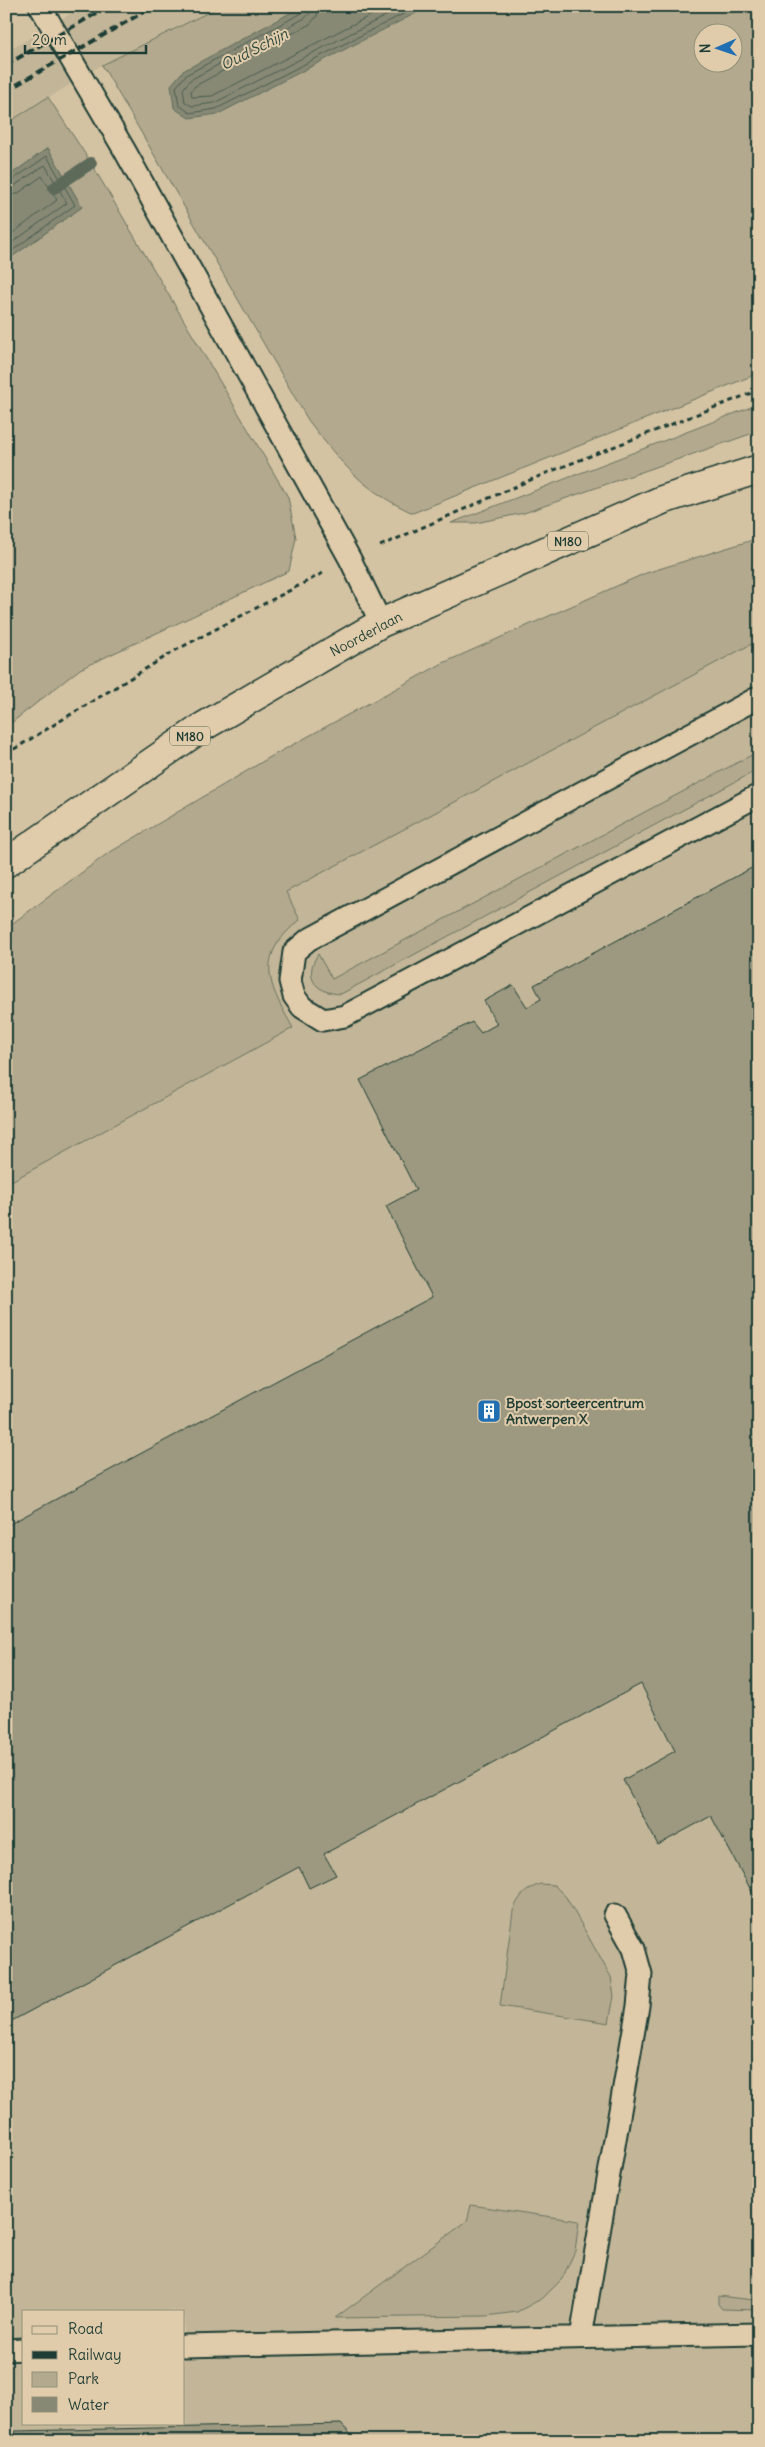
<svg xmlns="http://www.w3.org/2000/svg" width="765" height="2447" font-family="Delius,sans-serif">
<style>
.built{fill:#c3b698;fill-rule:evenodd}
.green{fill:#b3a98e;stroke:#697361;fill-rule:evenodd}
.water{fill:#878974;stroke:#5d6b5a}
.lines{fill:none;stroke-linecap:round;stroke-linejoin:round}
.shore{stroke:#495b4e;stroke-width:1}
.stream{stroke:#5d6b5a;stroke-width:12}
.building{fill:#9c9980;stroke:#1f3d34}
.service-casing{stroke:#1f3d34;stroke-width:25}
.primary-casing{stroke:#1f3d34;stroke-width:31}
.path{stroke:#1f3d34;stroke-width:3;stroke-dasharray:5 4;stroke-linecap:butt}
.service{stroke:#e0cbaa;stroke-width:21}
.primary{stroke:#e0cbaa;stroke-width:28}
.rail{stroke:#1f3d34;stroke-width:4;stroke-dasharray:8 4;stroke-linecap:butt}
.labels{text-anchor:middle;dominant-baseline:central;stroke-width:4;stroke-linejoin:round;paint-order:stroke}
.shield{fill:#e0cbaa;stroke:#596857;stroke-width:1}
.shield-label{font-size:12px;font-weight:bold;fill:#1f3d34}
.street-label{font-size:14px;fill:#1f3d34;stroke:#e0cbaa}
.poi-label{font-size:14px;font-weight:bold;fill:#1f3d34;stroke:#e0cbaa;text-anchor:start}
.water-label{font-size:15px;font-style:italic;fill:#29453a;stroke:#e0cbaa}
</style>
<rect width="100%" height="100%" fill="#d4c3a3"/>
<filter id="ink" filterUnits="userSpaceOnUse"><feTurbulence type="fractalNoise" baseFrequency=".02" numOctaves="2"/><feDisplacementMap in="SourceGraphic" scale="10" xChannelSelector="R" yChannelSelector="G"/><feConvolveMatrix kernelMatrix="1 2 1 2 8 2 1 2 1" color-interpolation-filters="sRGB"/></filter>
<g filter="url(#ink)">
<path class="built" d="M83,6H221L102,65L6,124V52Z
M759,584V2441H6V981ZM24,2311H184V2423H24Z"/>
<path class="green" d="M221,6H759V373L413,513C362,490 341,463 308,420L102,65ZM702,32H732V62H702Z
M48,97L91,163L288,497L296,538L289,571L80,669L6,727V261L82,207L48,148L6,178V124Z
M759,404V431L524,513L476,523H451Z
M759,538V640L286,892L300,920C254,956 268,984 293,1028L6,1184V928L107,854L272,756L443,663L646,573Z
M759,751V769L341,994C315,993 303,977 318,954L332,979Z
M540,1884L554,1885L566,1897L611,1977L614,1996L609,2023L500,2006L513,1911C519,1896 525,1890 540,1884Z
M471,2205L579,2221L575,2251L562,2279L543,2298L517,2312L486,2316L335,2318L467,2221Z
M759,2262V2310L722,2309L718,2304V2296L754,2300Z"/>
<path class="water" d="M303,6H430L218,114L189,118L174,108L171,85L183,71Z
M48,148L82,207L6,261V178Z"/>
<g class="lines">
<path class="shore" d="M305,6L302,13L186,75L176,87L179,105L190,113L216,109L419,6
M311,6L310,13L305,18L190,80L183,89L185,102L192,106L214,103L405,6
M318,6L317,16L310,24L195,86L191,91L192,97L212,96L389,6
M6,182L11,181L47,156L75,205L6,255
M6,188L14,186L45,165L67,203L6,247
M6,196L17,194L42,176L57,200L6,238"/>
<path class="stream" d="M54,188L91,163"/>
</g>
<path class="building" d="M759,864V1905L711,1816L658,1845L623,1780L675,1751L641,1684L324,1854L336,1875L309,1888L299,1867L6,2024V1526L432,1297L386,1206L416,1190L360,1080L472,1022L481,1033L497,1024L484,1001L513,985L527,1007L541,999L534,985Z
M341,2424L357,2441H16L15,2431Z"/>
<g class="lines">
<g class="service-casing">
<path id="service" d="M40,6L125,151L350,559L381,623
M759,697L308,940L294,952L290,981L294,996L302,1007L323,1020L345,1016L759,795
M581,2337L638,2006L641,1974L634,1949L615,1915
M184,2346L759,2334
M6,2350L24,2349"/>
</g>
<g class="primary-casing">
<path id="primary" d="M6,863L204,726L381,623L662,500L759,469"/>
</g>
<path class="path" d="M380,546L544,474L759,390
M6,754L178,649L323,573"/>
<use href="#service" class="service"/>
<use href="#primary" class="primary"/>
<path class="rail" d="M6,65L109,6
M6,91L154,6"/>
</g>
</g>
<defs>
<g id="building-square" transform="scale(1.25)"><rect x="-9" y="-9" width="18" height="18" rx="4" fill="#1f6fb2" stroke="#e0cbaa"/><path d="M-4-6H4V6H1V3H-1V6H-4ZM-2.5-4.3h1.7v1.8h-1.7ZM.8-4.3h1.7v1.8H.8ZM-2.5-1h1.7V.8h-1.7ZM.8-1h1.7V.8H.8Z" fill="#fff"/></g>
</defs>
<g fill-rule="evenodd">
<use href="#building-square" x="489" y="1411"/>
</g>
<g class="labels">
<g class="shield">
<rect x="548" y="531.5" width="40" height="19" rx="4"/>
<rect x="170" y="726.5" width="40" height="19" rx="4"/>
</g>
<g class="shield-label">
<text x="568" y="541">N180</text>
<text x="190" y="736">N180</text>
</g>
<g class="street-label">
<text transform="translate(366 634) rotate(-28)">Noorderlaan</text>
</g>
<g class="poi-label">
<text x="506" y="1403">Bpost sorteercentrum<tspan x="506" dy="16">Antwerpen X</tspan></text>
</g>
<g class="water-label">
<text transform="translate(254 49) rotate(-27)">Oud Schijn</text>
</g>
</g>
<rect width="765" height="2447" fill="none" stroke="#e0cbaa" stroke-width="25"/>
<rect x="12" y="12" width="740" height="2422" fill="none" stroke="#1f3d34" stroke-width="2" filter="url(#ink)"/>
<rect x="22" y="2310" width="162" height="115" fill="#e0cbaa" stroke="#93927b"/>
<rect x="32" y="2326" width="25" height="8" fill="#e0cbaa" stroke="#93927b"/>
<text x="68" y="2334" font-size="15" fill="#1f3d34">Road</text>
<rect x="32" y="2351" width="25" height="8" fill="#1f3d34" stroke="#93927b"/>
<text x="68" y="2360" font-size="15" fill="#1f3d34">Railway</text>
<rect x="32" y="2372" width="25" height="15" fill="#b3a98e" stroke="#93927b"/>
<text x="68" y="2384" font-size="15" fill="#1f3d34">Park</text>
<rect x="32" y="2397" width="25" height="15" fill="#878974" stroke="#93927b"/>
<text x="68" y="2410" font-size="15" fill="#1f3d34">Water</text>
<g transform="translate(718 48) rotate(268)"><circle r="24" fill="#e0cbaa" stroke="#93927b"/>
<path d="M0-4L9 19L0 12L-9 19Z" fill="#1f6fb2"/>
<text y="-8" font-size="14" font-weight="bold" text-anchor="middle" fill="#1f3d34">N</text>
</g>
<path d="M25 45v8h121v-8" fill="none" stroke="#1f3d34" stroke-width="2.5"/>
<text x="32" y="45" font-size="15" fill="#1f3d34" stroke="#e0cbaa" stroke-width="4" paint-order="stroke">20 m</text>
</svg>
